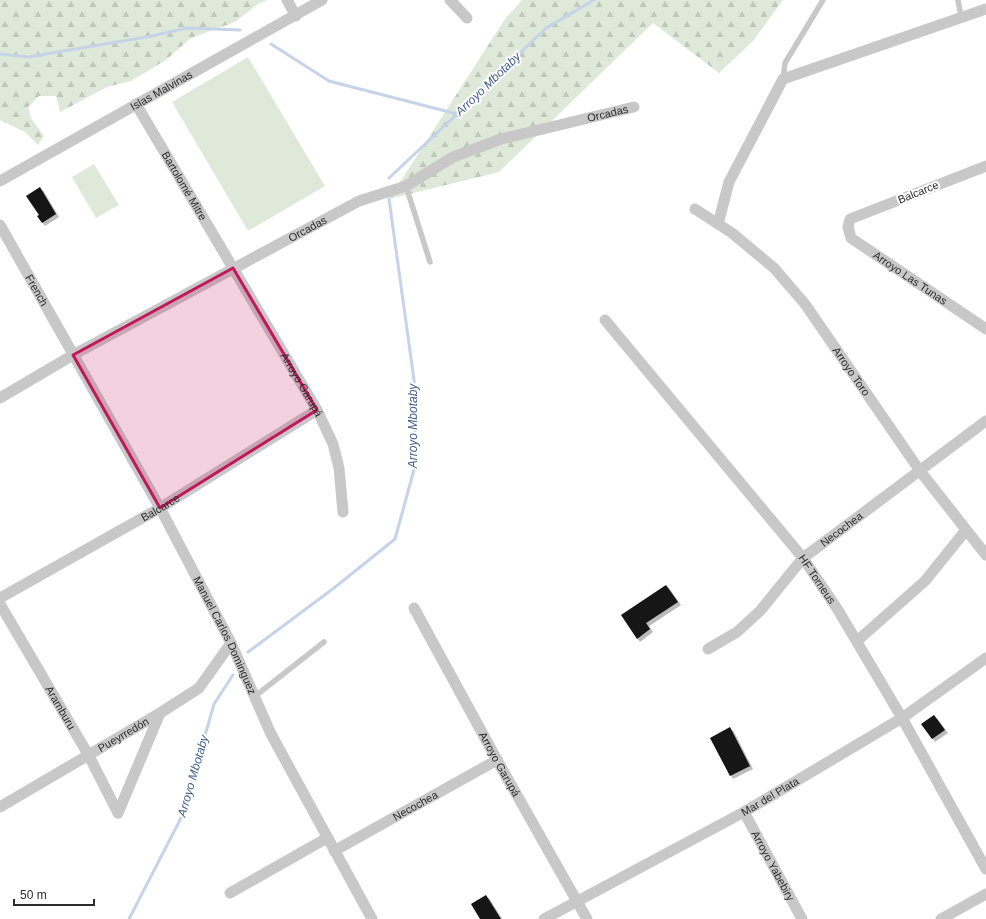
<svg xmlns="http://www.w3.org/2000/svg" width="986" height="919" font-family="Arial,sans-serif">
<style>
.grass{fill:#dee9d9}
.forest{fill:url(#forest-firs)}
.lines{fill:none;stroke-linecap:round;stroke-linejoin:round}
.stream{stroke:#c6d3e8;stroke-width:3}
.building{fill:#121212;filter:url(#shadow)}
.service{stroke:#c8c8c8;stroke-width:5.5}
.minor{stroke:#c8c8c8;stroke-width:11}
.marked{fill:#c2185b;fill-opacity:0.2;stroke:#c2185b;stroke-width:3;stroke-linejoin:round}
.labels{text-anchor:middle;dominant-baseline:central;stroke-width:4;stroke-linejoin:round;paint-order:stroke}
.street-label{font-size:11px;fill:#2b2b2b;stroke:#fff}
.water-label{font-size:12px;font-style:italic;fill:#3f5c87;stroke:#fff}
</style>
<defs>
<pattern id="forest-firs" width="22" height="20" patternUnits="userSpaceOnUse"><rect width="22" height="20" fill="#dee9d9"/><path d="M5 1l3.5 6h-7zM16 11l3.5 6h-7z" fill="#bfc8ba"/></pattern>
<filter id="shadow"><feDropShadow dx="3" dy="3" stdDeviation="0" flood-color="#0004"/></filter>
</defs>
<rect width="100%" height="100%" fill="#fff"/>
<path class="grass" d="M248,57L325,186L248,231L172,102Z
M94,164L119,205L96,218L72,177Z"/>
<path class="forest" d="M0,0H267L258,4L235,22L191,38L166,60L131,81L107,87L60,112L56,96H39L28,107L31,118L44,136L38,145L25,132L0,120Z
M522,0H783L753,41L719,73L653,23L499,172L389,199L505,19Z"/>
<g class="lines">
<path class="stream" d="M271,44L329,81L457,114
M0,54L28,57L152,36L187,28L240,30
M389,178L457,114L546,28L594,0
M248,652L334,588L395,539L415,466L414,380L389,199
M129,919L182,816L214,704L233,675"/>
</g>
<path class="building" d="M40,187L56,214L42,223L37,216L39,215L26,196Z
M666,585L678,602L646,623L650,629L637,639L621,615Z
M934,715L945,730L932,739L921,724Z
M730,727L750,766L730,776L710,738Z
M486,895L501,919H480L471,904Z"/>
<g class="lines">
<path class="service" d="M958,0L961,17
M783,79L785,63L823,0
M406,186L430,262
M254,697L324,642"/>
<g class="minor">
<path d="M287,0L296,16"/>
<path d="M450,0L467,18"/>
<path id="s1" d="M136,104L317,410L333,444L339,468L343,512"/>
<path id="s2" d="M986,166L850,219L848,227L851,238L986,329"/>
<path id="s3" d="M0,181L322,0"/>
<path id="s4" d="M695,209L732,233L774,268L805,304L920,471L986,555"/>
<path d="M718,224L729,182L783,79L986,9"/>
<path id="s5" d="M0,225L160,508L231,643L271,734L372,919"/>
<path id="s6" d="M605,320L803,558L838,610L902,718L986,869"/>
<path id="s7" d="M0,398L73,355L359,201L406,186L453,157L501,139L634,107"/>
<path id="s8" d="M0,598L160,508L317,410"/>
<path id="s9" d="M0,604L89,756L118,813"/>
<path id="s10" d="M414,608L497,760L587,919"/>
<path d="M857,641L925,581L966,530"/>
<path id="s11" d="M708,649L737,632L760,611L803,558L986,421"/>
<path id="s12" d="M0,807L160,713L199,688L231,643"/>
<path id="s13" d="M744,812L802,919"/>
<path d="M118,813L160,713"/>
<path id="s14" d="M334,851L497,760"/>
<path d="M230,893L327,838"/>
<path id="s15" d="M544,919L744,812L902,718L986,658"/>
<path d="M941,919L986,894"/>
</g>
</g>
<path class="marked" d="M233,268L317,410L160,508L73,355Z"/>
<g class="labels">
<g class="street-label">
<text stroke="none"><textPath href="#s3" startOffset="185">Islas Malvinas</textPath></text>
<text stroke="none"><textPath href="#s7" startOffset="675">Orcadas</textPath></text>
<text stroke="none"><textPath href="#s1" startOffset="95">Bartolomé Mitre</textPath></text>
<text transform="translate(918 192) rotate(-22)">Balcarce</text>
<text stroke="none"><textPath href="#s7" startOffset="351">Orcadas</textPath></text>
<text stroke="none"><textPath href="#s2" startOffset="237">Arroyo Las Tunas</textPath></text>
<text stroke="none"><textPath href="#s5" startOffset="75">French</textPath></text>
<text stroke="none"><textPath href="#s4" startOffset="228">Arroyo Toro</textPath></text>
<text stroke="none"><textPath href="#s1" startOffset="326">Arroyo Garupá</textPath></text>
<text stroke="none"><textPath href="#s8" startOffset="184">Balcarce</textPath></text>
<text stroke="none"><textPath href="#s11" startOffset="181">Necochea</textPath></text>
<text stroke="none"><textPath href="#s6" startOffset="335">HF Torneus</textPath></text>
<text stroke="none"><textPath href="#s5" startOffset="468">Manuel Carlos Dominguez</textPath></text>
<text stroke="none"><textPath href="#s9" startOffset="120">Aramburu</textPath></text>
<text stroke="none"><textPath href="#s12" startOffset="143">Pueyrredón</textPath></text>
<text stroke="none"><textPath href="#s10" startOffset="178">Arroyo Garupá</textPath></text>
<text stroke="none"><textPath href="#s15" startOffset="257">Mar del Plata</textPath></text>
<text stroke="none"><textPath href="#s14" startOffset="93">Necochea</textPath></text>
<text stroke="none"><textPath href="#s13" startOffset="61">Arroyo Yabebiry</textPath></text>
</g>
<g class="water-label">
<text transform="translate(488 84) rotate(-44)">Arroyo Mbotaby</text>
<text transform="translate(413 426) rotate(-90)">Arroyo Mbotaby</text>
<text transform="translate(193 776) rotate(-74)">Arroyo Mbotaby</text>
</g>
</g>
<path d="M14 899v6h80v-6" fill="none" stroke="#2b2b2b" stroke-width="2"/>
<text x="20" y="899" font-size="12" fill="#2b2b2b" stroke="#ffffff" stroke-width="3" paint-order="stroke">50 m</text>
</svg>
